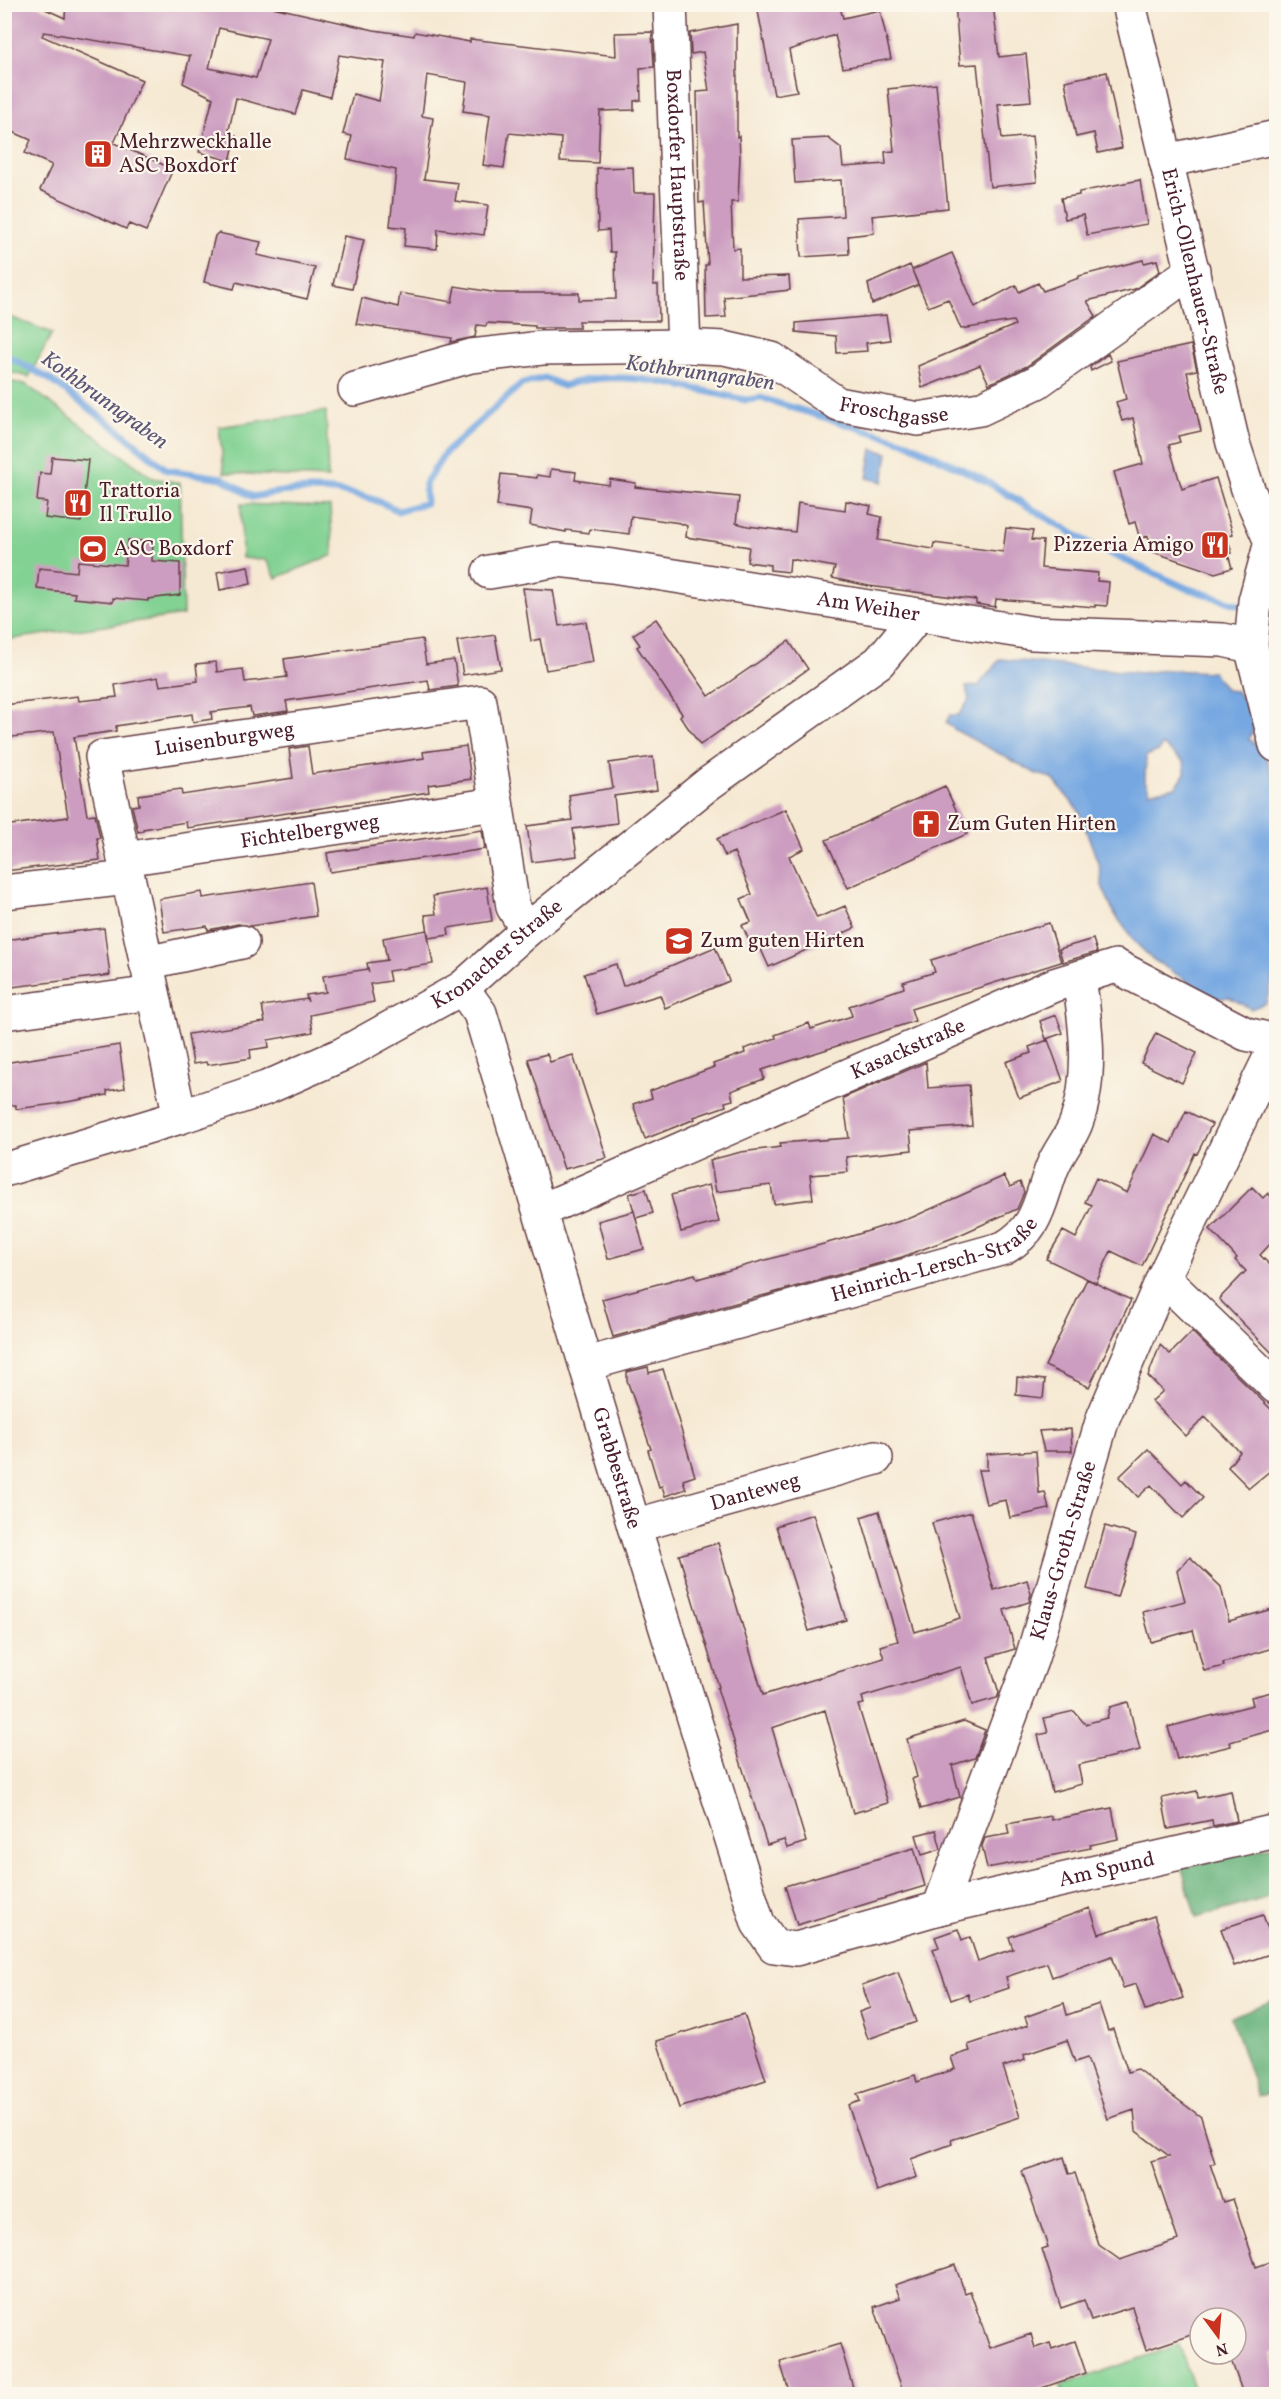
<svg xmlns="http://www.w3.org/2000/svg" width="1281" height="2399" font-family="Vollkorn,serif">
<style>
.green{fill:#82d293;stroke:#66785f;stroke-width:1.5}
.forest{fill:#69b47d;stroke:#5a6a54;stroke-width:1.5}
.water{fill:#76a7e1;stroke:#606386;stroke-width:1.5;fill-rule:evenodd}
.lines{fill:none;stroke-linecap:round;stroke-linejoin:round}
.stream{stroke:#76a7e1;stroke-width:7}
.building{fill:#cc9dc0;fill-rule:evenodd}
.minor-casing{stroke:#643d44;stroke-width:36}
.minor{stroke:#fff;stroke-width:33}
.labels{text-anchor:middle;dominant-baseline:central;stroke-width:4.5;stroke-linejoin:round;paint-order:stroke}
.poi-label{font-size:21px;fill:#4a1f2b;stroke:#fbf7ec;text-anchor:start}
.street-label{font-size:21px;fill:#4a1f2b;stroke:#fbf7ec}
.water-label{font-size:22px;font-style:italic;fill:#5c5574;stroke:#fbf7ec}
</style>
<rect width="100%" height="100%" fill="#fbf7ec"/>
<filter id="ink" filterUnits="userSpaceOnUse"><feTurbulence type="fractalNoise" baseFrequency=".0167" numOctaves="2"/><feDisplacementMap in="SourceGraphic" scale="12" xChannelSelector="R" yChannelSelector="G"/><feConvolveMatrix kernelMatrix="1 2 1 2 8 2 1 2 1" color-interpolation-filters="sRGB"/></filter>
<filter id="wash" filterUnits="userSpaceOnUse"><feTurbulence type="fractalNoise" baseFrequency=".008" numOctaves="4" result="noise"/><feDisplacementMap in="SourceGraphic" scale="24" xChannelSelector="R" yChannelSelector="G"/><feGaussianBlur stdDeviation="1.35" result="paint"/><feColorMatrix in="noise" values="0 0 0 0 0 0 0 0 0 0 0 0 0 0 0 0 0 1.4 0 .05"/><feComposite in="paint" operator="in"/></filter>
<g filter="url(#wash)">
<rect width="100%" height="100%" fill="#f6e9d3"/>
<path class="green" d="M5,315L52,333L29,377L5,371Z
M5,381L25,384L153,478L180,483L183,615L5,640Z
M326,411L328,478L224,473L219,427Z
M241,504L330,507L333,555L276,578L266,560L242,558Z
M1179,2345L1196,2394H1063L1060,2386Z"/>
<path class="forest" d="M1276,1845V1895L1196,1918L1182,1868Z
M1276,1999V2090L1258,2097L1231,2017Z"/>
<path class="water" d="M872,449L888,453L883,482L867,478Z
M1000,659L1141,673L1166,670L1213,672L1226,690L1236,691L1251,708L1256,724L1249,739L1264,752L1276,784V967L1266,1003L1251,1009L1229,997L1216,999L1152,959L1135,942L1114,913L1102,886L1100,868L1079,811L1052,778L1037,774L955,730L946,722L950,715H959L969,700L966,687L978,686ZM1162,745L1184,762L1185,773L1176,787L1150,792L1145,781L1146,756L1159,751Z"/>
<g class="lines">
<path class="stream" d="M4,354L48,378L116,428L167,470L222,478L253,497C299,486 356,486 398,511L426,503L425,484L445,453L521,384L545,378L563,386C621,365 688,389 746,400L761,398L908,443L984,480L1094,546L1186,588L1246,607
M1264,615L1276,624"/>
</g>
<g id="blocks">
<path class="building" d="M12,4H34L65,18L66,4H259L374,30L414,36L415,32L470,42V39L616,56L615,33L652,32L654,67L640,68L641,100L634,101V110L600,111L598,163L560,161L561,138L509,133L504,168L483,165L490,115L463,111L467,82L427,75L422,116L433,118L424,179L458,183L455,201L488,205L484,235L438,229L437,249L404,246L406,228L390,226L396,170L347,159L352,136L343,134L353,94L379,101L385,62L339,55L330,97L303,90L295,114L236,98L228,134L236,136L230,161L199,152L213,98L183,83L190,56L44,32L42,36L142,80L114,143L173,169L146,231L129,224L126,229L40,190L52,165L25,153L31,140L4,128V21ZM219,28L268,39L256,78L209,68Z
M780,4H839L843,18L880,10L891,59L843,68L835,35L789,50L797,91L774,95L758,11Z
M955,4H993L999,57L1026,54L1031,101L998,104L1002,139L1032,136L1037,182L990,187L977,64L960,65Z
M737,24V137L739,136L740,156L738,202H731L733,249L740,248V277L789,276L790,290L724,297L726,317L706,318L705,265H708L704,202L699,203L697,92L709,91L703,52L691,54L690,33Z
M1107,72L1122,148L1098,153L1094,133L1076,137L1065,81Z
M936,84L948,208L872,216L874,233L848,236L849,254L801,257L799,219L843,216L841,180L795,183L792,140L828,138L841,148L843,167L886,164L885,152L894,151L888,89Z
M633,167L634,193H655L653,285H658L659,321H579V328H535V326L487,323L486,326L477,325L475,337L451,342L452,338L356,324L362,298L398,307L400,293L452,302L455,286L498,293H579V300L616,299L615,252H610L609,230L598,231L597,168Z
M1140,180L1147,224L1087,235L1083,215L1065,219L1061,198L1079,195V192Z
M218,233L261,242L257,255L315,268L307,299L236,282L234,289L204,282L215,236Z
M344,236L364,240L352,289L333,285Z
M952,253L975,307L1016,285L1019,292L1038,283L1043,291L1079,278V276L1143,260L1144,263L1157,260L1160,271L1135,289L1087,301L1096,316L1027,366L989,384L980,365L922,388L918,366L1015,325L1013,321L961,329L948,299L928,307L912,270Z
M910,265L918,285L872,304L868,284Z
M886,315L890,340L866,343L867,351L837,353L836,336L796,332V323Z
M1191,345L1197,370L1187,372L1201,431L1178,436L1180,442L1169,445L1182,489L1216,478L1233,534L1227,536L1232,553L1228,554L1232,568L1215,573L1153,552L1148,536L1140,539L1135,522L1129,524L1114,472L1143,464L1133,418L1122,421L1116,402L1126,399L1117,361Z
M1108,354L1111,361L1091,371L1090,367Z
M52,457L88,460L81,522L45,518L47,502L37,501L40,473L50,474Z
M551,469L576,472L575,480L609,485L610,479L636,483L635,487L739,497L736,523L748,526L795,532L798,503L845,510L846,501L871,506L869,514L882,517L878,540L933,549L934,543L1003,552L1006,528L1033,531L1031,540L1043,541L1041,568L1098,573L1097,581L1109,582L1107,606L1095,605V607L996,599L995,607L976,604V600L869,586L832,578L835,567L790,559L789,572L770,570V565L747,562L749,547L686,537L687,526L680,523L631,516L629,534L590,529L589,533L566,530V532L530,525L532,511L497,506L501,474L537,478V475L550,477Z
M128,540L153,542L152,561L180,563V595L148,599V601L113,598V602L74,598L75,593L37,589L39,568L77,572L78,561L125,565Z
M248,566L251,584L220,590L217,572Z
M523,588L553,590L559,626L586,622L593,662L546,670L540,639L531,641Z
M656,619L709,696L789,641L808,669L700,745L680,716L682,714L637,647L640,645L633,635Z
M495,635L501,669L463,675L457,641Z
M422,639L426,664L454,660L458,686L430,690L428,680L286,701L288,711L252,716L250,707L211,712L212,719L193,722L192,714L116,726V731L74,737L87,815L95,814L100,838H97L100,860L4,871V826L68,817L54,732L4,738V705L78,696L79,701L117,697L115,685L158,677L160,686L198,681L196,664L216,662L217,672L243,669L245,682L287,677L284,659Z
M308,746L312,774L424,758L423,752L466,746L471,779L428,785L429,792L187,828L186,822L143,829V831L138,832L132,806L139,805L138,795L181,789L182,795L293,778L289,749Z
M653,757L657,790L614,796L617,823L573,829L577,856L532,862L527,826L572,820L569,795L613,788L609,763Z
M945,786L967,834L848,888L826,840Z
M786,809L804,849L789,856L817,918L845,906L855,928L769,967L759,945L752,947L742,925L751,922L741,899L752,894L734,852L725,856L717,839Z
M482,830L485,849L330,872L327,853Z
M311,882L316,916L250,926L238,924L208,930L207,926L164,932L159,899L202,892L203,898Z
M487,887L492,921L448,928L449,935L429,938L425,915L436,914L433,896Z
M1049,923L1061,962L911,1009L915,1021L762,1070L764,1079L731,1091L733,1100L725,1102L726,1106L694,1117L695,1119L645,1139L633,1104L652,1098L650,1091L714,1067L713,1064L745,1053L744,1049L776,1038L775,1035L809,1023L811,1029L852,1016L849,1006L904,988L903,982L935,972L931,960Z
M104,928L110,975L4,988V940Z
M427,930L433,964L388,971L390,981L370,984L374,1002L310,1015L313,1032L268,1040L269,1047L250,1050L251,1058L207,1065L206,1062L193,1064L188,1034L265,1022L262,1006L307,999L308,1002L306,995L326,992L323,976L368,969L369,973L367,963L387,960L383,938Z
M1093,939L1097,952L1063,962L1059,949Z
M715,947L729,981L665,1008L660,995L597,1014L584,974L616,964L623,986Z
M1056,1015L1063,1033L1046,1039L1040,1021Z
M1156,1033L1197,1053L1182,1083L1141,1063Z
M1048,1040L1063,1081L1019,1098L1006,1062L1031,1053L1029,1047Z
M119,1045L125,1088L107,1091V1095L55,1104L16,1109V1105L4,1106V1063Z
M547,1054L550,1062L573,1055L607,1158L564,1169L528,1059Z
M926,1062L928,1088L969,1085L972,1126L910,1131L912,1150L846,1157L848,1172L810,1175L813,1199L774,1204L771,1185L716,1192L710,1160L741,1152L781,1147L780,1143L849,1138L843,1098Z
M1186,1111L1212,1124L1197,1154L1195,1153L1142,1266L1111,1251L1096,1283L1046,1259L1063,1231L1076,1238L1092,1205L1085,1202L1096,1178L1127,1193L1154,1134L1171,1143Z
M1004,1176L1010,1187L1020,1182L1024,1192L1017,1209L955,1237L902,1257L613,1337L602,1299L695,1274L697,1279L849,1237L913,1217Z
M709,1185L719,1222L681,1232L671,1195Z
M1252,1187L1263,1198L1268,1193L1276,1202V1238L1260,1255L1276,1271V1357L1219,1299L1246,1271L1235,1260L1237,1258L1210,1229Z
M646,1189L653,1213L636,1218L629,1194Z
M634,1211L644,1249L608,1259L598,1221Z
M1087,1279L1131,1300L1089,1387L1045,1366Z
M1192,1332L1276,1414V1466L1249,1488L1228,1467L1240,1452L1205,1417L1186,1436L1152,1401L1163,1391L1148,1376L1160,1345L1170,1354Z
M648,1367L649,1373L663,1369L695,1476L683,1480L686,1489L665,1496L662,1486L659,1487L648,1450L651,1449L627,1380V1372Z
M1017,1377L1045,1380L1043,1398L1016,1395Z
M1071,1429L1072,1451H1044L1039,1431Z
M1148,1449L1182,1484L1186,1480L1203,1498L1183,1518L1151,1485L1138,1497L1119,1477Z
M1036,1451L1039,1493L1045,1492L1049,1509L1010,1518L1006,1500L986,1504L978,1470H987V1454Z
M879,1511L915,1632L960,1618L932,1523L971,1512L994,1590L1027,1580L1031,1594L1029,1602L1004,1610L1015,1649L988,1657L999,1693L997,1698L972,1705L961,1667L862,1697L864,1704L858,1705L888,1803L853,1813L825,1710L772,1728L806,1842L787,1848L784,1840L767,1845L717,1688L719,1687L679,1555L718,1543L763,1695L884,1658L880,1646L898,1641L861,1517Z
M813,1514L846,1620L809,1631L776,1526Z
M1105,1526L1136,1535L1117,1597L1087,1589Z
M1190,1557L1221,1587L1229,1621L1276,1608V1647L1223,1663L1224,1666L1204,1671L1193,1630L1151,1642L1143,1612L1185,1601L1177,1571Z
M1276,1691V1729L1230,1742L1231,1746L1177,1759L1168,1727L1253,1705L1251,1697Z
M1128,1702L1140,1750L1078,1765L1082,1784L1052,1792L1038,1735L1048,1733L1044,1718L1074,1711L1085,1724L1107,1718L1110,1707Z
M964,1721L985,1730L975,1758L952,1765L960,1797L921,1809L912,1779L917,1777L907,1739Z
M1197,1791L1198,1798L1231,1791L1237,1821L1213,1826L1212,1820L1168,1829L1162,1798Z
M1112,1808L1118,1839L1090,1845L1091,1848L987,1868L982,1846L985,1838L1009,1834L1007,1824L1051,1816V1820Z
M936,1830L941,1849L922,1855L916,1835Z
M914,1848L925,1886L797,1925L785,1886Z
M1090,1908L1099,1934L1154,1916L1183,1998L1145,2010L1136,1984L1123,1988L1112,1956L1052,1977L1047,1963L1006,1977L1009,1988L970,2001L968,1994L951,2000L933,1949L939,1947L935,1937L958,1929L962,1940L970,1937L978,1961L1013,1949L1009,1937Z
M1263,1915L1276,1952L1234,1966L1221,1929Z
M898,1972L916,2022L868,2039L859,2012L870,2008L862,1985Z
M1064,2003L1067,2015L1099,2004L1108,2031L1113,2029L1128,2072L1137,2069L1201,2117L1215,2163L1210,2164L1223,2202L1233,2199L1256,2267L1276,2260V2351L1271,2353L1276,2371V2387L1253,2394H1243L1229,2354H1236V2318H1200V2332L1146,2350L1132,2307L1091,2320L1084,2300L1061,2308L1042,2249L1048,2247L1022,2171L1064,2157L1069,2174L1075,2173L1099,2245L1120,2260L1178,2240L1151,2161L1169,2156L1136,2131L1134,2110L1108,2119L1087,2058L1075,2062L1067,2040L1024,2055L1025,2060L1003,2067L1020,2117L951,2140L952,2144L911,2159L917,2177L877,2191L848,2105L860,2101L857,2094L915,2075L917,2082L955,2069L951,2057L970,2051L968,2045L1028,2025L1025,2017Z
M744,2014L766,2080L679,2108L657,2041Z
M955,2265L965,2293L970,2291L990,2348L1031,2334L1035,2348L1050,2343L1052,2349L1075,2341L1086,2373L1024,2394H904L874,2307L900,2298L895,2285Z
M840,2344L855,2394H790L780,2362Z"/>
</g>
</g>
<g filter="url(#ink)">
<use href="#blocks" fill-opacity="0" stroke="#643d44" stroke-width="1.5"/>
<g class="lines">
<g class="minor-casing">
<g id="minor">
<path id="s1" d="M670,4L684,346"/>
<path id="s2" d="M1129,4L1233,443L1249,492L1276,553"/>
<path d="M1166,161L1276,137"/>
<path id="s3" d="M355,389L471,356L542,348L684,346L724,348L772,359L838,404L918,419L980,409L1037,382L1193,270"/>
<path d="M1271,542L1255,601L1251,646L1276,745"/>
<path id="s4" d="M489,572L558,560L612,566L1032,633L1223,640L1251,646"/>
<path id="s5" d="M124,859L496,804"/>
<path d="M4,892L128,878"/>
<path d="M146,963L242,942"/>
<path id="s6" d="M462,988L480,1013L634,1526L758,1923L774,1946L796,1949L939,1908L1032,1658L1103,1418L1163,1278L1276,1045"/>
<path d="M4,1013L153,993"/>
<path id="s7" d="M180,1117L102,757L480,702L513,907L527,930"/>
<path id="s8" d="M4,1170L180,1117L266,1088L343,1054L462,988L527,930L708,784L879,662L918,615"/>
<path id="s9" d="M540,1211L1054,985L1116,966L1246,1034L1276,1041"/>
<path d="M1163,1278L1276,1387"/>
<path id="s10" d="M587,1364L1004,1248C1039,1228 1039,1202 1052,1168C1058,1152 1070,1139 1076,1123C1093,1077 1086,1025 1079,978"/>
<path id="s11" d="M634,1526L876,1458"/>
<path id="s12" d="M939,1908L1276,1831"/>
</g>
</g>
<use href="#minor" class="minor"/>
</g>
</g>
<defs>
<g id="building-square" transform="scale(1.5)"><rect x="-9" y="-9" width="18" height="18" rx="4" fill="#c8321e" stroke="#fbf7ec"/><path d="M-4-6H4V6H1V3H-1V6H-4ZM-2.5-4.3h1.7v1.8h-1.7ZM.8-4.3h1.7v1.8H.8ZM-2.5-1h1.7V.8h-1.7ZM.8-1h1.7V.8H.8Z" fill="#fff"/></g>
<g id="restaurant-square" transform="scale(1.5)"><rect x="-9" y="-9" width="18" height="18" rx="4" fill="#c8321e" stroke="#fbf7ec"/><path d="M-5-6h1v4h1v-4h1v4h1v-4h1v5L-1.5 .5V6h-2V.5L-5-1ZM5-6V6H3V1.5H1.5Q1.5-4 5-6Z" fill="#fff"/></g>
<g id="stadium-square" transform="scale(1.5)"><rect x="-9" y="-9" width="18" height="18" rx="4" fill="#c8321e" stroke="#fbf7ec"/><path d="M0-5a6.5 5 0 1 0 0 10a6.5 5 0 1 0 0-10ZM-3.5-1.8h7v3.6h-7Z" fill="#fff"/></g>
<g id="church-square" transform="scale(1.5)"><rect x="-9" y="-9" width="18" height="18" rx="4" fill="#c8321e" stroke="#fbf7ec"/><path d="M-1.2-6h2.4v3.5h3.3v2.4h-3.3V6h-2.4V-.1h-3.3v-2.4h3.3Z" fill="#fff"/></g>
<g id="school-square" transform="scale(1.5)"><rect x="-9" y="-9" width="18" height="18" rx="4" fill="#c8321e" stroke="#fbf7ec"/><path d="M0-5L7-2L0 1L-7-2ZM-4 1L0 2.5L4 1V4Q0 6-4 4Z" fill="#fff"/></g>
</defs>
<g fill-rule="evenodd">
<use href="#building-square" x="98" y="154"/>
<use href="#restaurant-square" x="78" y="503"/>
<use href="#restaurant-square" x="1215" y="545"/>
<use href="#stadium-square" x="93" y="549"/>
<use href="#church-square" x="926" y="824"/>
<use href="#school-square" x="679" y="941"/>
</g>
<g class="labels">
<g class="poi-label">
<text x="119" y="142">Mehrzweckhalle<tspan x="119" dy="24">ASC Boxdorf</tspan></text>
<text x="99" y="491">Trattoria<tspan x="99" dy="24">Il Trullo</tspan></text>
<text x="1194" y="545" text-anchor="end">Pizzeria Amigo</text>
<text x="114" y="549">ASC Boxdorf</text>
<text x="947" y="824">Zum Guten Hirten</text>
<text x="700" y="941">Zum guten Hirten</text>
</g>
<g class="street-label">
<text stroke="none"><textPath href="#s1" startOffset="171">Boxdorfer Hauptstraße</textPath></text>
<text stroke="none"><textPath href="#s2" startOffset="285">Erich-Ollenhauer-Straße</textPath></text>
<text stroke="none"><textPath href="#s3" startOffset="560">Froschgasse</textPath></text>
<text stroke="none"><textPath href="#s4" startOffset="384">Am Weiher</textPath></text>
<text stroke="none"><textPath href="#s7" startOffset="492">Luisenburgweg</textPath></text>
<text stroke="none"><textPath href="#s5" startOffset="188">Fichtelbergweg</textPath></text>
<text stroke="none"><textPath href="#s8" startOffset="543">Kronacher Straße</textPath></text>
<text stroke="none"><textPath href="#s9" startOffset="402">Kasackstraße</textPath></text>
<text stroke="none"><textPath href="#s10" startOffset="364">Heinrich-Lersch-Straße</textPath></text>
<text stroke="none"><textPath href="#s6" startOffset="506">Grabbestraße</textPath></text>
<text stroke="none"><textPath href="#s11" startOffset="126">Danteweg</textPath></text>
<text stroke="none"><textPath href="#s6" startOffset="1560">Klaus-Groth-Straße</textPath></text>
<text stroke="none"><textPath href="#s12" startOffset="172">Am Spund</textPath></text>
</g>
<g class="water-label">
<text transform="translate(700 374) rotate(8)">Kothbrunngraben</text>
<text transform="translate(104 401) rotate(36)">Kothbrunngraben</text>
</g>
</g>
<rect width="1281" height="2399" fill="none" stroke="#fbf7ec" stroke-width="24"/>
<g transform="translate(1218 2336) rotate(164)"><circle r="28" fill="#fbf7ec" stroke="#b4a19f" stroke-width="1.5"/>
<path d="M0-4.5L10 22L0 15L-10 22Z" fill="#c8321e"/>
<text y="-9" font-size="16" font-weight="bold" text-anchor="middle" fill="#4a1f2b">N</text>
</g>
</svg>
